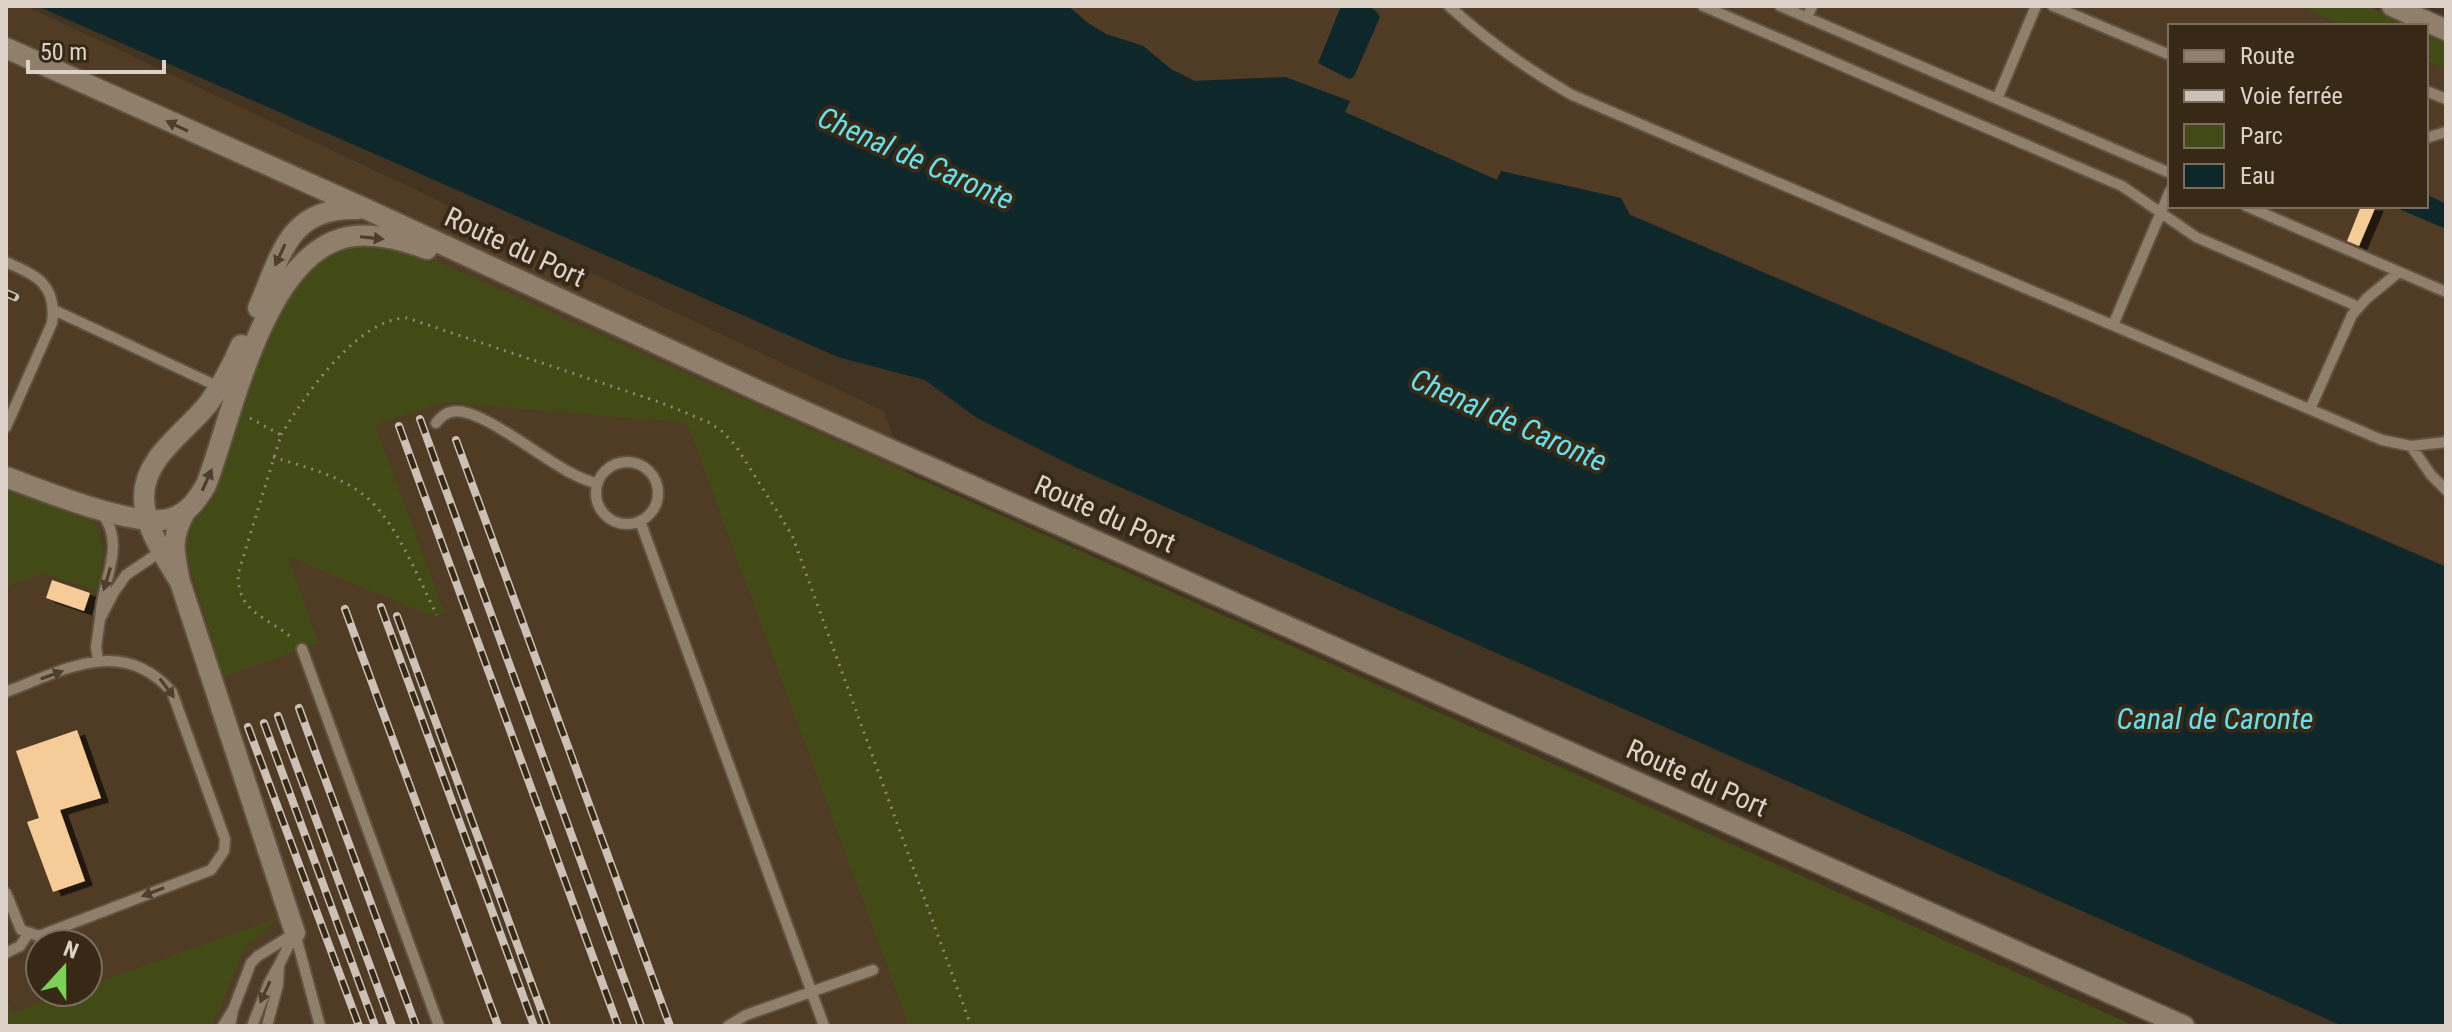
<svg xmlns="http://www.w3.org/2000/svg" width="2452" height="1032" font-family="'Roboto Condensed',sans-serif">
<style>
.built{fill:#503c24;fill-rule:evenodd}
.green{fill:#424b16}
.water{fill:#0d272a}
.building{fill:#f5cc98;filter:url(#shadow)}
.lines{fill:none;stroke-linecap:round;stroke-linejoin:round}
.lane-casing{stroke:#5f5242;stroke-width:14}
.street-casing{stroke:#5f5242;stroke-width:24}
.path{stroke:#918577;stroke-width:3;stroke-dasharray:2 6;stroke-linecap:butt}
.lane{stroke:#907f6a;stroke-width:10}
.street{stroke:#907f6a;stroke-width:20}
.rail-casing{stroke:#ccc1b7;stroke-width:8}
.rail{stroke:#382917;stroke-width:5;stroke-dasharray:15;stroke-linecap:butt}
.oneway{fill:#4e3e2c}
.labels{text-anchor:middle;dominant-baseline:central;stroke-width:8;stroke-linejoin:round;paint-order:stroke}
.street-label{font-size:28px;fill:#dcd2c8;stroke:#382917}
.water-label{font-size:30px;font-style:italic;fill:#64e0ef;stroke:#382917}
</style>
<defs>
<filter id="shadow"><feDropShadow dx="8" dy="4.5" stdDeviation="0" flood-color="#0009"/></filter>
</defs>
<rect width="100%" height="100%" fill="#433321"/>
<path class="built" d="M6,6H26L884,411L1108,1026H6ZM40,944H88V992H40Z
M1068,6H2299L2345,26H2170V206H2426V61L2446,70V566L1630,214L1621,198L1501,171L1497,180L1344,112L1349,101L1285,77L1195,81L1171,69L1143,46L1106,34L1088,23Z"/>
<path class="green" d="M2299,6H2368L2414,26H2345Z
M2426,31L2446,40V70L2426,61Z
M355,246C396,247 415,253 452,268L2135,1026H909L687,423L444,402L375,425L445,614L430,615L287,556L319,643L223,677L186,552L188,524L219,476L247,384L289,295L307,271L329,255Z
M6,488L78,510L91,519L97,528L104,553L98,592L43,573L6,587Z
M275,919L271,926L245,948L212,1026H6V997L13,1013L71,992H88V986Z"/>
<path class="water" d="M37,6H1068L1088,23L1106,34L1143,46L1171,69L1195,81L1285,77L1350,101L1345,112L1497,180L1501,171L1621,198L1630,215L2446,567V1026H2343L1077,468L977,418L925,380L838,357Z
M1341,6C1355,6 1373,2 1380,17L1354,77L1349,79L1318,63Z
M2426,194L2446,204V229L2392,206H2426Z"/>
<path class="building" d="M2361,206H2376L2359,246L2347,241Z
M52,580L90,593L84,611L46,598Z
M77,730L101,798L60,810L85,881L53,892L27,822L39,818L16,751Z"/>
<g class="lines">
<g class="lane-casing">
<path id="lane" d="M1449,6C1487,41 1527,69 1572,95L2382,440L2411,446L2446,442
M1703,6L2122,186L2196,237L2359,307
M1780,6L2170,173
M2053,6L2170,55
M1807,18L1812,6
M2426,91L2446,99
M1997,99L2036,6
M2426,138L2446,132
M2246,206L2446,292
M6,262C37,276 57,284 52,323L6,427
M54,310L219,387
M2113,325L2170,191
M2310,409L2352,315L2367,298L2399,272
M436,423C440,418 445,413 451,412C483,403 562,480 598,483
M2411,446L2431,475L2446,490
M596 493a31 31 0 1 1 62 0a31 31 0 1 1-62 0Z
M101,512C128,545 101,581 100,619L114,592L126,575L163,550
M640,521L824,1026
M302,649L439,1026
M98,660L96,647L100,619
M6,692C64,670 122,635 172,692L225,839L224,851L211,870L39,936L21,930L6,893
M295,933L320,1026
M6,953L20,946L28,934
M233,1010L251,963L258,956L295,933L279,965
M223,1026L233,1010L230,1026
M252,1026L269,983L279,965L278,985L267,1026
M728,1026L746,1015L873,970"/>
</g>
<g class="street-casing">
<path id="street" d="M2392,6L2446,30
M6,48L366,209L759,391L2184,1026
M258,308C281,256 288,206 358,209
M6,477C42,490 138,530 172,518C189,512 197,500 206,485C233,415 265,246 354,236C378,234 406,241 427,249
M185,512C170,539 174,552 180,582L295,933
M180,582C165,557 145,529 144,498C143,458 186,432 208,404C222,385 232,366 241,345"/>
</g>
<path class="path" d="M250,418L281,435L238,574C238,615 268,616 293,639
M281,435C304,396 358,318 407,318L662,403L708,422L723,432L736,446L792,535L971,1026
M273,457C305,467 339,475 365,496C397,522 418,579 437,615"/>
<use href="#lane" class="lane"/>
<use href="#street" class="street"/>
<g class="rail-casing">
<path id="rail" d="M6,293L15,297
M420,419L641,1026
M399,426L618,1026
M456,440L670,1026
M381,607L534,1026
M345,609L498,1026
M397,616L547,1026
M299,708L416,1026
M278,716L392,1026
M264,723L375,1026
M248,727L359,1026"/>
</g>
<use href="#rail" class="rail"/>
</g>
<defs><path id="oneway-solid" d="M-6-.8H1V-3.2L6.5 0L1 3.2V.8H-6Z" transform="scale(2)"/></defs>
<g class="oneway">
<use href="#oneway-solid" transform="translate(177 126) rotate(-155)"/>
<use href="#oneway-solid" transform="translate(372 238) rotate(6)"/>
<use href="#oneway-solid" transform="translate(280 255) rotate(115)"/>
<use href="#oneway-solid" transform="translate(207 480) rotate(-66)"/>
<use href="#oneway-solid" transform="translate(107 579) rotate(107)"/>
<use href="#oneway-solid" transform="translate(52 675) rotate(-20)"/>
<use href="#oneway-solid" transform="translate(167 688) rotate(53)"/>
<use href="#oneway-solid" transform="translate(153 892) rotate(159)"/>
<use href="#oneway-solid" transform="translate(265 992) rotate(115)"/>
</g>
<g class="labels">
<g class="street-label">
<text transform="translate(515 247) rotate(25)">Route du Port</text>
<text transform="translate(1105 514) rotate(24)">Route du Port</text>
<text transform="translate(1697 778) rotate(24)">Route du Port</text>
</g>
<g class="water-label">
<text transform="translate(916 158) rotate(24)">Chenal de Caronte</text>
<text transform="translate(1509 420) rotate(24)">Chenal de Caronte</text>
<text x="2215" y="718">Canal de Caronte</text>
</g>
</g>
<rect width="2452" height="1032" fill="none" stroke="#dcd2c8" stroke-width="16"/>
<rect x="2168" y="24" width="260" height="184" fill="#382917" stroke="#7a6d5e" stroke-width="2"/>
<rect x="2184" y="50" width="40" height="12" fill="#907f6a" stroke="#7a6d5e" stroke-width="2"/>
<text x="2240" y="64" font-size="24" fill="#dcd2c8">Route</text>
<rect x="2184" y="90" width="40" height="12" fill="#ccc1b7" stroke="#7a6d5e" stroke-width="2"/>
<text x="2240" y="104" font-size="24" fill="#dcd2c8">Voie ferrée</text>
<rect x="2184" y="124" width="40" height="24" fill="#424b16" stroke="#7a6d5e" stroke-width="2"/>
<text x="2240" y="144" font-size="24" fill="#dcd2c8">Parc</text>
<rect x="2184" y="164" width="40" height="24" fill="#0d272a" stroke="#7a6d5e" stroke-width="2"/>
<text x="2240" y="184" font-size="24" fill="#dcd2c8">Eau</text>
<g transform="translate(64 968) rotate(21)"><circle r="38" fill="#382917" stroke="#7a6d5e" stroke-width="2"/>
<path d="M0-6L14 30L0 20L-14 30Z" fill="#78d258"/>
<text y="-12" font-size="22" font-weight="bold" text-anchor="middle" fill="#dcd2c8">N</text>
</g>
<path d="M28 60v12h136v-12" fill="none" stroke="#dcd2c8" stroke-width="4"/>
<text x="40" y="60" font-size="24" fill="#dcd2c8" stroke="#382917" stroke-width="6" paint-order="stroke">50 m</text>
</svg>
